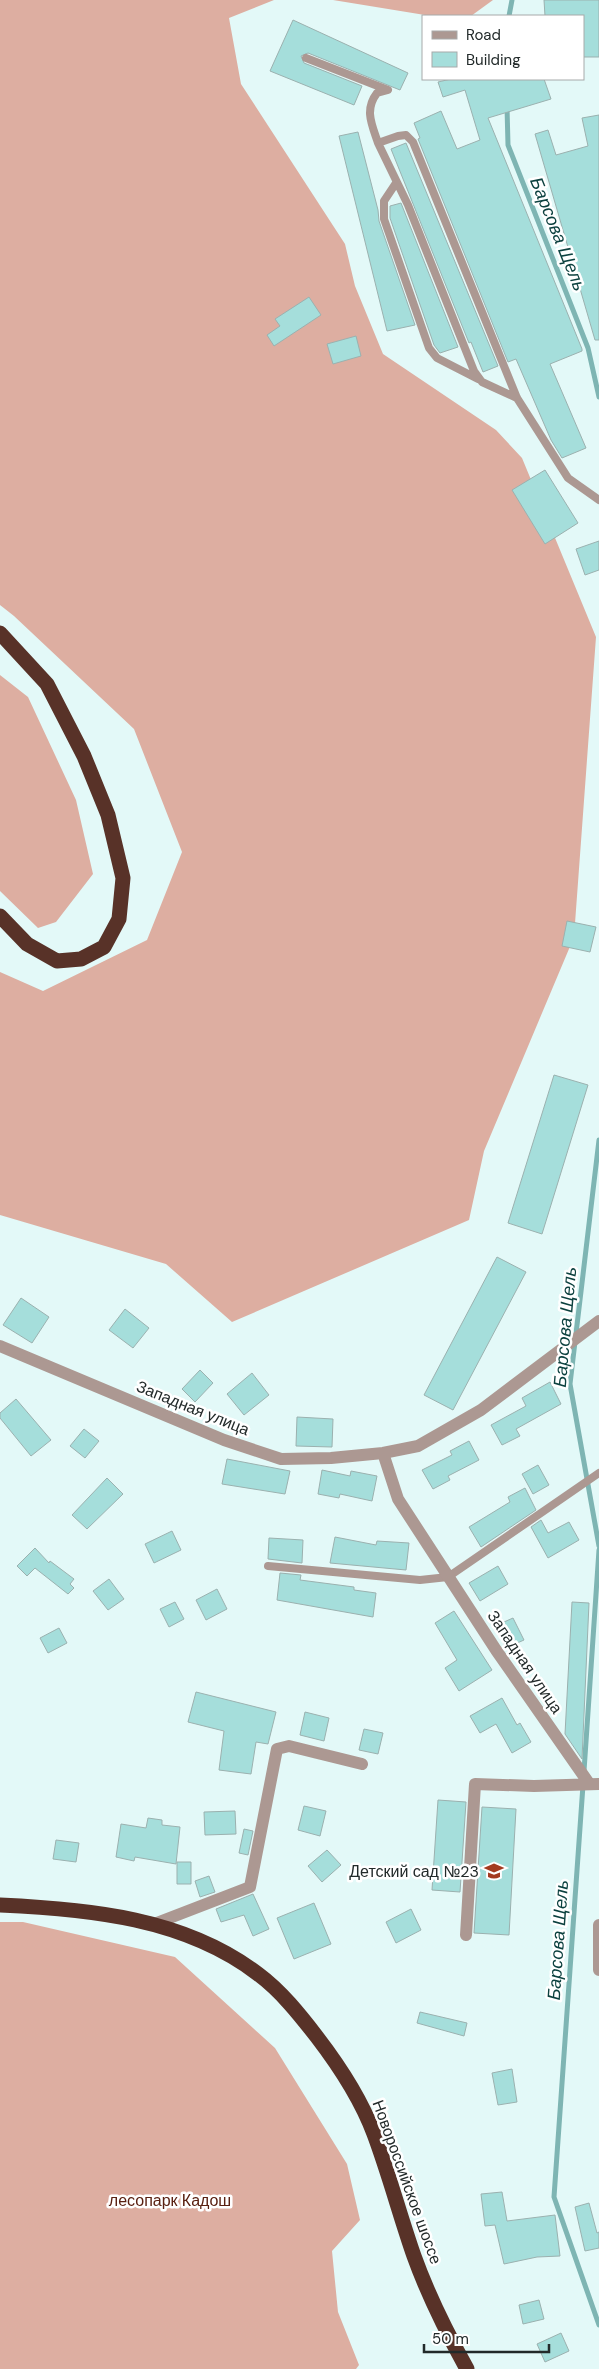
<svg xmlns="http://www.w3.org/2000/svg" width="599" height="2369" font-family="'DM Sans',sans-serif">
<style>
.forest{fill:#ddaea1}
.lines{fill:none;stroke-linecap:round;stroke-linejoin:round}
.stream{stroke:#7eb5b3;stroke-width:5}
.building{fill:#a5dedb;stroke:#9bb1af}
.lane{stroke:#ac9892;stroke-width:8}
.street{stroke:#ac9892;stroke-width:12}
.highway{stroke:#583228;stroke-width:15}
.labels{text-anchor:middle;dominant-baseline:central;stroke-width:5;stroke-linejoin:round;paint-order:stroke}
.street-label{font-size:16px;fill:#222a2a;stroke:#fff}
.poi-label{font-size:16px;fill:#222a2a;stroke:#fff;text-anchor:end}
.park-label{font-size:16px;fill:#592011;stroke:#fff}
.water-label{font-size:18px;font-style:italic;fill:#0c413f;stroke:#fff}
</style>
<rect width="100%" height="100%" fill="#e3f9f8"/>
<path class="forest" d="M0,0H274L229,18L241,84L345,244L355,286L383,354L496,430L522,458L596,637L574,937L484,1151L469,1220L232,1322L166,1264L0,1215V972L43,991L147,940L182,852L134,729L14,616L0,605Z
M333,0H493L471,16H431Z
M0,675L28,697L76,800L93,874L56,922L38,928L0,891Z
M0,1922H23L175,1957L275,2048L347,2164L360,2220L332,2251L338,2312L359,2365L356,2369H0Z"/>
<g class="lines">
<path class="stream" d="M509,16L512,0
M507,107L508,145L588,348L599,397
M599,1140L570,1384L599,1546
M584,1771L599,1550
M583,1785L554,2197L599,2325"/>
</g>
<path class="building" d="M544,0H599V57H583V16H545Z
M293,20L408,73L400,90L308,53L301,56L304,63L362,86L354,105L270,71Z
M451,79H544L551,99L488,118L582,349V351L550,364L586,448L562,458L551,440L516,359L508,362L418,139L420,138L414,123L441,111L457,149L480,140L465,90L443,97L438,82Z
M599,115V340H595L535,134L548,130L556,155L588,146L582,118Z
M358,132L378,210L379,221L415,325L387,331L339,136Z
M406,143L498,366L483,372L471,342L469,343L391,149Z
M401,203L458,347L440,353L434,345L390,218V206Z
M309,297L321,315L274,346L267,335L280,326L275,319Z
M356,336L361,356L333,364L327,344Z
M545,470L578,523L545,544L512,490Z
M599,541V570L585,575L576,549Z
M567,921L596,927L590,952L562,946Z
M554,1075L588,1085L542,1234L508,1223Z
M497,1257L526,1272L453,1410L424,1395Z
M21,1298L49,1317L32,1343L3,1325Z
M125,1309L149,1328L133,1348L109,1330Z
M200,1370L213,1383L195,1402L182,1389Z
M252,1373L269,1395L244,1415L227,1394Z
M550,1382L561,1404L516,1429L520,1436L502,1445L491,1425L526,1406L522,1398Z
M16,1399L51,1440L31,1456L0,1418V1413Z
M297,1417L333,1419L332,1447L296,1446Z
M84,1429L99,1441L85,1458L70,1446Z
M469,1441L479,1460L448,1476L450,1480L433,1489L422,1470L452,1455L450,1451Z
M227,1459L290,1471L285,1494L222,1484Z
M538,1465L549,1485L533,1494L522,1474Z
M322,1470L350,1476L351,1471L377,1476L372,1501L340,1494L339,1498L318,1494Z
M107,1478L123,1494L87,1529L72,1515Z
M525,1488L536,1510L481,1547L469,1527L510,1502L508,1497Z
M541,1520L548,1533L569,1522L579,1540L548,1558L531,1527Z
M172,1531L181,1550L154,1563L145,1544Z
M335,1537L376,1545L377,1541L409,1543L406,1570L330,1563Z
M269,1538L303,1540L302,1563L268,1559Z
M35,1548L49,1563L50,1561L74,1579L70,1584L74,1588L68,1594L35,1568L27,1576L17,1566Z
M498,1566L508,1584L480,1601L469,1583Z
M280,1573L301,1575L300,1580L354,1587V1590L376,1593L373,1617L277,1600Z
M109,1579L124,1599L108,1610L93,1591Z
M217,1589L227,1609L206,1620L196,1600Z
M175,1602L184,1619L169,1627L160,1609Z
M572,1602L589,1603L582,1759L565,1734Z
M454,1611L492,1670L459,1691L445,1668L457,1660L435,1623Z
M513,1618L524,1640L506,1648L495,1626Z
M59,1628L67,1643L48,1653L40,1638Z
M196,1692L276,1712L268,1744L256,1742L251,1774L219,1770L224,1731L188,1722Z
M502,1698L517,1725L520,1723L531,1742L512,1753L496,1724L480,1733L470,1716Z
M305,1712L329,1718L324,1741L300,1735Z
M364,1729L383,1733L378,1754L359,1750Z
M438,1800L466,1802L460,1892L432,1890Z
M304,1806L326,1811L320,1836L298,1830Z
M482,1807L516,1809L509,1935L474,1933Z
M235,1811L236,1834L205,1835L204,1812Z
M148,1818L162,1820V1825L180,1827L176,1864L135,1857L134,1861L116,1857L121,1824L146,1828Z
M244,1829L253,1831L248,1855L239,1853Z
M56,1840L79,1843L76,1862L53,1859Z
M327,1850L341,1865L322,1882L308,1866Z
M177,1862H191V1884H177Z
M209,1876L215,1892L200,1897L195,1881Z
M253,1894L269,1929L253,1936L244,1915L221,1922L216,1909Z
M314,1903L331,1944L294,1959L277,1918Z
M411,1909L421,1930L396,1943L386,1922Z
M420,2012L467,2023L464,2036L417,2023Z
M512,2069L517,2102L498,2105L492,2073Z
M502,2192L507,2221L555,2215L560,2256L537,2257L504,2264L495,2225L485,2226L481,2194Z
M589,2203L597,2233L599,2232V2248L585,2251L575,2207Z
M539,2300L544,2319L523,2324L519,2305Z
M561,2333L569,2351L545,2362L537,2344Z"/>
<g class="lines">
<path class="lane" d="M306,58L388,90L377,93C364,110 372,125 378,143L398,136L406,135L413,142L517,398L568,478L599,500
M378,143L408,205L474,371L482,382L517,398
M396,183L384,201V219L429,348L437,358L478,379
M268,1566L420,1580L448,1577L599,1473"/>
<path class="street" d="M0,1346L224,1440L281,1459L331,1458L383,1453L418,1446L481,1410L599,1321
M383,1453L398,1499L496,1650L588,1782
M154,1924L250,1887L277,1749L289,1746L362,1764
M599,1925V1970
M466,1935L475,1784L534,1786L599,1784"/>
<path class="highway" d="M0,633L47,684L84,756L108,815L123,878L119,919L104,947L81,959L57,961L27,944L0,916
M0,1905C89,1909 185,1918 258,1974C281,1991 300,2015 317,2037C340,2067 361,2099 374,2134C389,2174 400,2216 414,2256C428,2295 447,2333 467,2369"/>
</g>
<defs>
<g id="school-bare" transform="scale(1.5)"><path d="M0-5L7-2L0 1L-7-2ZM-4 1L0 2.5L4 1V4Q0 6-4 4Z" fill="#a33a1f" stroke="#fff" stroke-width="2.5" paint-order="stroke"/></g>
</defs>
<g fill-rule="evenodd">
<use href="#school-bare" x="494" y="1871"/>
</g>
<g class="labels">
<g class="street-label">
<text transform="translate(193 1408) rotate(22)">Западная улица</text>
<text transform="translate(525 1662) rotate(56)">Западная улица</text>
<text transform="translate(407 2182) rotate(70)">Новороссийское шоссе</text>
</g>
<g class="poi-label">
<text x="479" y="1871">Детский сад №23</text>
</g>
<g class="park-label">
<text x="170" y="2200">лесопарк Кадош</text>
</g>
<g class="water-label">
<text transform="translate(558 234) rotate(68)">Барсова Щель</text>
<text transform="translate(565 1327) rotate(-85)">Барсова Щель</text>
<text transform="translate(558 1940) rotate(-86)">Барсова Щель</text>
</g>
</g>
<rect x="422" y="15" width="162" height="65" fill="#ffffff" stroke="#a7aaaa"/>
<rect x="432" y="31" width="25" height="8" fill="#ac9892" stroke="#a7aaaa"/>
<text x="466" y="40" font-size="15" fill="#222a2a">Road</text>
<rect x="432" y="52" width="25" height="15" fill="#a5dedb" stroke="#a7aaaa"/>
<text x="466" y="65" font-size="15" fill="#222a2a">Building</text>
<path d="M424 2344v8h125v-8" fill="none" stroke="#222a2a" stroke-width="2.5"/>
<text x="432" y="2344" font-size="15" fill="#222a2a" stroke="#ffffff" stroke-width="4" paint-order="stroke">50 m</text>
</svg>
